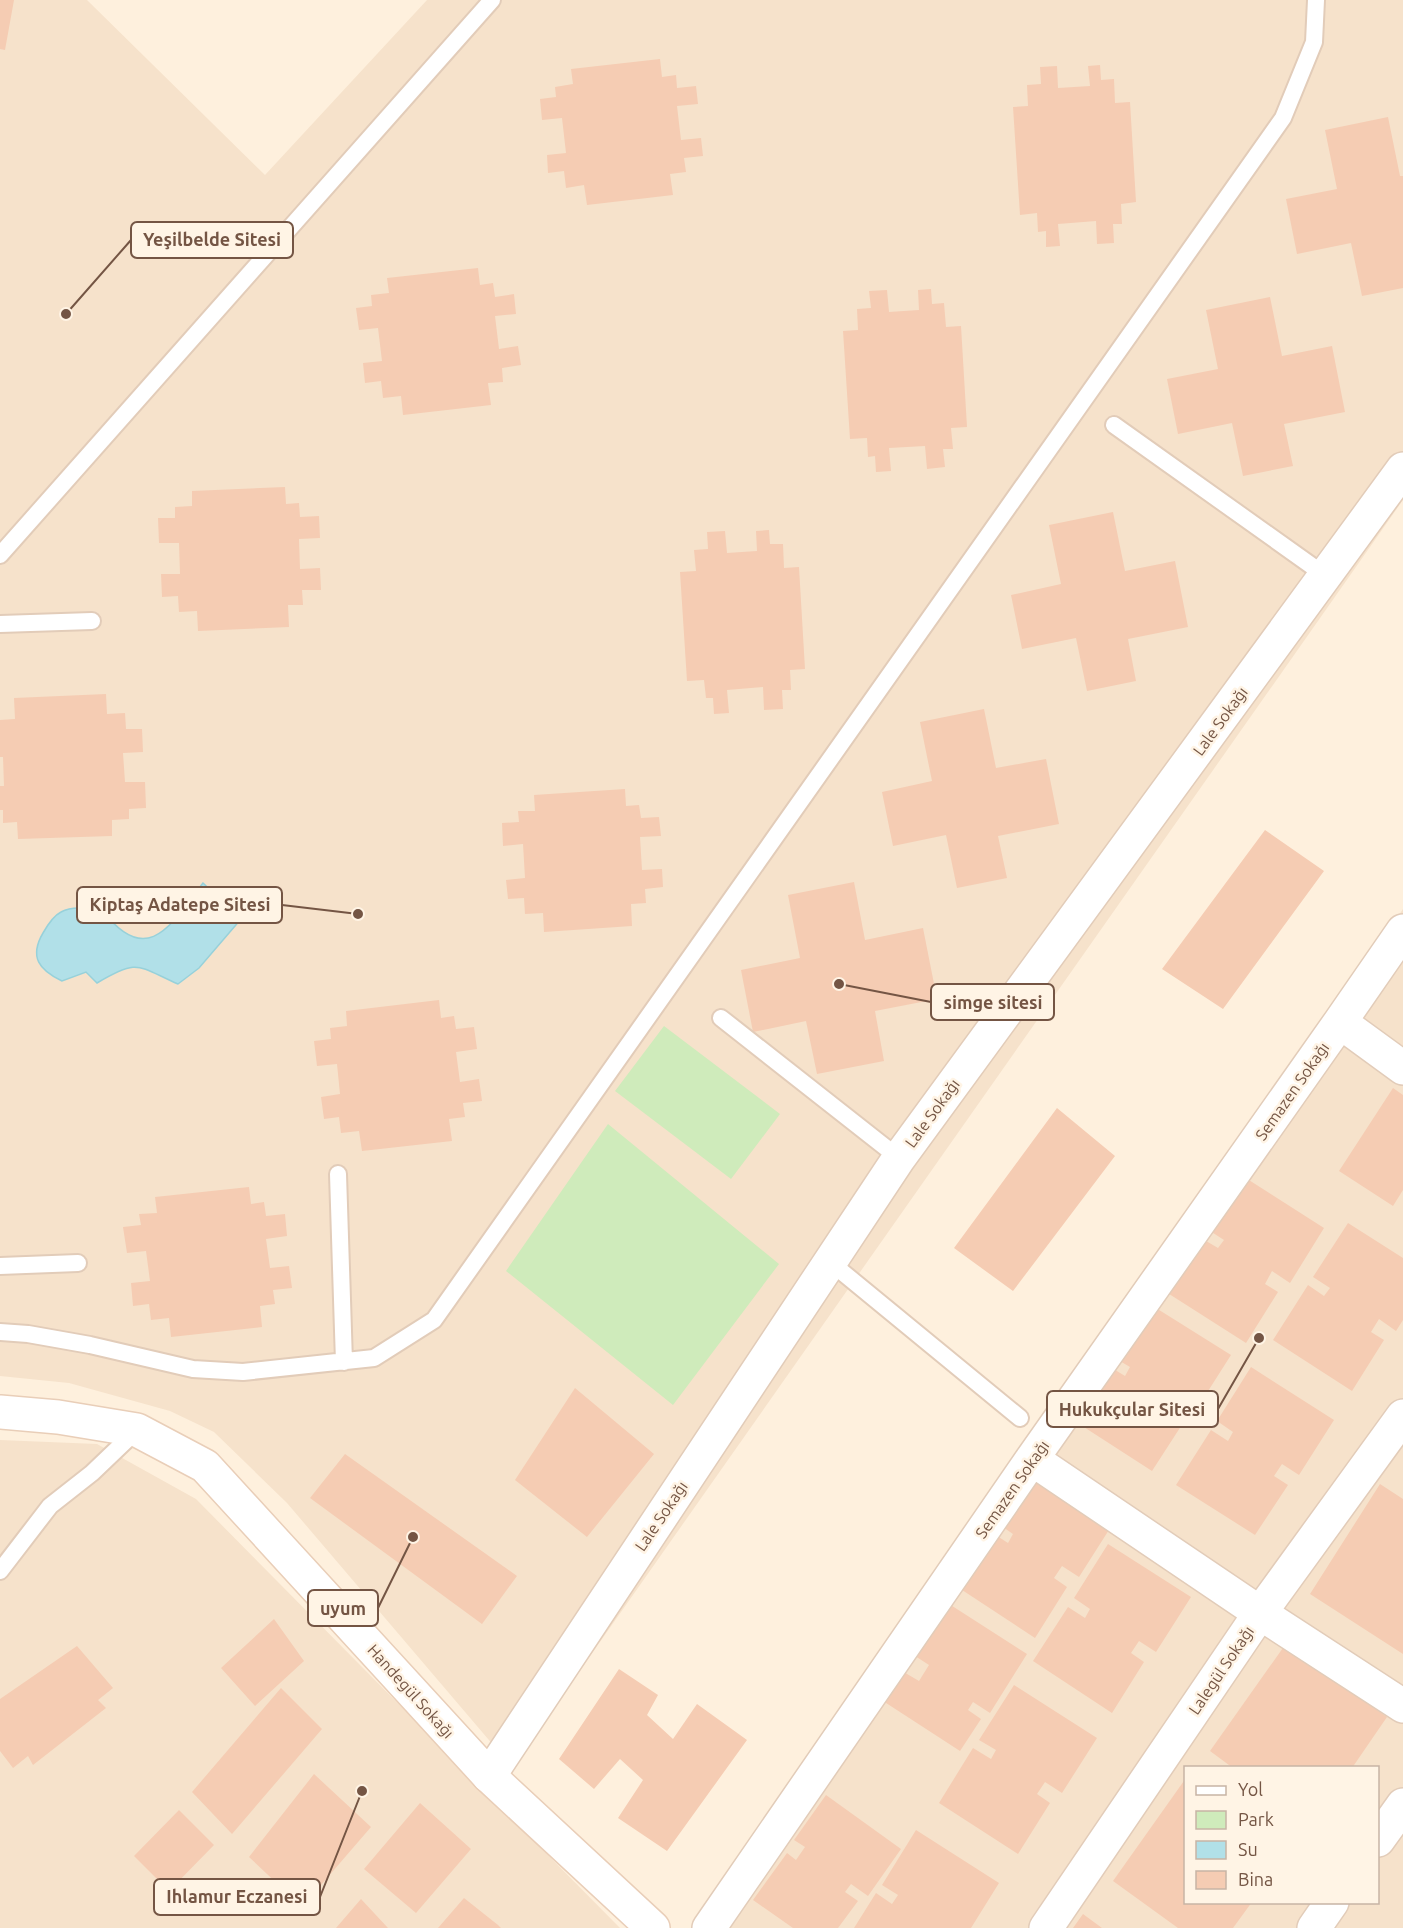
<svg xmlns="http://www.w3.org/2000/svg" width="1403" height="1928" font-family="Ubuntu,sans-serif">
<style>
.residential{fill:#f6e2cb;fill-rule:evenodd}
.green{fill:#cfebbb}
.water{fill:#b1e0e8;stroke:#97d1da;stroke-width:1.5}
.building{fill:#f5ccb3}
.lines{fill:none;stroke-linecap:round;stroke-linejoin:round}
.lane-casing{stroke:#e2ccb9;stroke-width:20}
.street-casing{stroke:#e2ccb9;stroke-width:36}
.secondary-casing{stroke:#e9ceb8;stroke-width:36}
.lane{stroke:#fff;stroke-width:16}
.street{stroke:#fff;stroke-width:33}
.secondary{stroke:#fff;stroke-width:33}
.labels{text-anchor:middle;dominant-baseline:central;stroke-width:5;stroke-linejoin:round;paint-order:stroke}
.street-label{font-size:16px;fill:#745544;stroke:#fff4e5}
.leader{fill:none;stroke:#745544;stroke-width:2}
.callout-dot{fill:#745544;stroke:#fff4e5;stroke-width:2}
.callout{fill:#fff4e5;stroke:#745544;stroke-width:2}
.callout-label{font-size:18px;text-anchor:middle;font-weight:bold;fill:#745544}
</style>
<rect width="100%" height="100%" fill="#fef0dd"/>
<path class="residential" d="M0,0H87L265,175L427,0H1403V500L512,1767L287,1503L214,1432L170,1411L69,1383L0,1376Z
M1403,909V1928H728L721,1923ZM1186,1768H1378V1902H1186Z
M0,1440L97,1444L196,1499L620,1928H0Z"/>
<path class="green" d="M664,1026L780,1114L731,1179L615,1091Z
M608,1124L779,1264L673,1405L506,1271Z"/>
<path class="water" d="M203,883L241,919L199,968L178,984C137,966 139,958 97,983L86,972L62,981C39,970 29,957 43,933C47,926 53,916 61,912C74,905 90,909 103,911C148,970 173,922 203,883Z"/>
<path class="building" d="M0,0H14L5,50L0,49Z
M660,59L662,77L676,75L677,88L696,86L698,104L677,106L681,140L701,138L703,156L684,158L686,172L670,174L673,195L587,205L584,185L566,188L564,171L548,173L547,155L566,153L562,118L542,120L540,99L556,97L555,87L573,84L571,69Z
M1100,65L1101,80L1114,79L1115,103L1130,102L1136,202L1121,204L1122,224H1113L1114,243L1097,244L1096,221L1058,224L1060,246L1046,247V231L1038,232L1037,213L1020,215L1013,107L1028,106L1027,85L1041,84L1040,67L1057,66L1058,88L1090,86L1088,66Z
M1388,117L1400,176H1403V288L1362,296L1351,243L1297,254L1286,199L1337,189L1325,130Z
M478,268L480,285L493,283L495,297L514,294L516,314L495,316L499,349L518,346L521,365L502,368L503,382L488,383L491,405L403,415L401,396L383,398L381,381L365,383L363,363L382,361L378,328L359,330L356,308L372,306L371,295L389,293L387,278Z
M931,289L932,304L944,303L946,327L961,326L967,427L951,428L953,449H943L945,467L927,469L925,446L889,448L891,471L876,472L875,456L868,457L867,438L850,439L843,331L858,330L857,309L871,308L869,291L887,290L889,312L919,310L918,290Z
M1270,297L1282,356L1332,346L1345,412L1284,424L1293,466L1243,476L1232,423L1178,434L1167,379L1218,369L1206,310Z
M285,487L286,504L299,503L300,517L319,516L320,538L299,539L300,569L320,568L321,590H302L303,605H288L289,627L198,631L197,611L179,612L178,596L162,597L161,574H180L179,543H159L158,518H175V507L192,506V491Z
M1113,512L1125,571L1175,561L1188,627L1128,639L1136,681L1087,691L1076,638L1022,649L1011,595L1061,584L1049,525Z
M769,530L770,544H783L784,568L799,567L805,669L790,670L791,690H782L783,709L764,710L763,687L727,690L729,713L714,714L713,698H706L704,680L687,681L680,572L696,571L694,550L708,549L707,532L725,531L727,553L757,551L756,531Z
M106,694L107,714L125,713L126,729H142L143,752L123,753L125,782H145L146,808L129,809V819L112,820V836L18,839L17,822L3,823V810H0V786H4L3,757H0V720L15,719L14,698Z
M984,709L996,768L1046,759L1059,824L998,836L1007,878L957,888L946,835L893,846L882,792L932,781L920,722Z
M625,789L626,806L639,805L641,818L659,817L661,836L640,837L642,870L662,869L663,887L645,889L646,903L631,904L632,926L544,932L543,913L525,914L524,898L508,899L506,880L525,878L523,844L503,846L502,823L519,822L518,811H535L534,795Z
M1265,830L1324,871L1223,1009L1162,969Z
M854,882L865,940L923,928L937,999L875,1011L884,1061L817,1074L806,1021L753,1032L741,970L800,958L788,895Z
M439,1000L441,1018L454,1016L456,1029L474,1027L477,1049L456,1052L460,1082L479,1079L482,1101L463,1103L465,1117L449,1119L452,1141L362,1151L359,1131L341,1133L339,1117L324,1119L321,1097L340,1094L337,1064L317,1066L314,1041L331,1039L330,1028L347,1026L346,1011Z
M1393,1088L1403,1095V1190L1393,1206L1339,1171Z
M1057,1108L1115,1156L1013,1291L954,1248Z
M1241,1175L1324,1228L1290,1283L1272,1271L1265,1284L1278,1292L1246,1343L1166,1292L1201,1238L1218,1248L1224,1240L1207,1229Z
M249,1187L251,1204L264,1202L266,1216L285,1214L287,1236L266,1239L270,1268L289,1266L292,1288L273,1290L275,1304L260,1306L262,1327L171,1337L169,1318L151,1320L149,1304L133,1306L131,1283L150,1281L146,1251L127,1253L123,1227L141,1225L139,1214L157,1213L155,1197Z
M1348,1223L1403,1258V1320L1396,1331L1379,1319L1371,1332L1384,1340L1352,1391L1273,1340L1308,1285L1324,1296L1330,1288L1313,1277Z
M1148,1303L1231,1355L1196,1410L1179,1399L1171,1411L1185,1420L1152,1471L1073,1420L1107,1365L1125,1376L1130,1367L1113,1357Z
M1251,1367L1334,1420L1299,1475L1282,1464L1274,1476L1288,1485L1255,1535L1176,1485L1211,1430L1228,1441L1233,1432L1217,1421Z
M575,1388L654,1454L587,1537L515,1480Z
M345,1454L517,1576L482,1624L310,1498Z
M1031,1469L1114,1522L1079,1577L1062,1566L1054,1578L1067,1587L1035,1638L956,1586L991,1532L1008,1543L1013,1534L997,1523Z
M1380,1484L1403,1499V1654L1310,1594Z
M1108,1544L1191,1597L1156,1652L1139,1641L1131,1653L1144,1662L1112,1713L1033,1661L1068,1607L1085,1618L1090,1609L1074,1598Z
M946,1602L1027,1654L990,1713L973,1702L968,1710L981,1719L960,1751L883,1701L902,1671L919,1681L929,1665L912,1654Z
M274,1619L304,1661L255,1706L221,1668Z
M1285,1645L1387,1717L1352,1768H1233L1210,1751Z
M77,1646L113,1688L98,1700L106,1708L33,1765L28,1756L13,1768L0,1751V1699Z
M619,1669L658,1695L647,1715L673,1739L697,1704L747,1740L667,1851L618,1818L643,1780L620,1759L594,1789L559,1759Z
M1014,1685L1097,1738L1062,1793L1045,1782L1037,1794L1050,1803L1018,1854L939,1803L973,1748L991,1759L996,1750L979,1740Z
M281,1688L322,1729L232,1834L192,1792Z
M314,1774L371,1827L302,1907L249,1857Z
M1186,1778V1902H1252L1233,1928H1178L1113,1881Z
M826,1795L901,1849L868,1896L851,1884L845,1892L858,1901L838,1928H793L753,1900L787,1853L796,1860L805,1847L794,1840Z
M420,1803L471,1849L416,1913L364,1869Z
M179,1810L214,1845L169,1891L134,1856Z
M916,1830L999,1883L971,1928H854L876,1893L892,1904L898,1895L882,1885Z
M464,1898L498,1925L501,1928H438Z
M361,1899L388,1928H336Z
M1083,1914L1102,1928H1073Z"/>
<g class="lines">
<g class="lane-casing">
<path id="lane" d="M1114,425L1326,576
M0,555L492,0
M0,624L92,621
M721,1018L899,1158
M338,1174L344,1362
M830,1262L1020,1418
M0,1266L78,1263
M0,1332L28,1334L90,1345L193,1369L243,1372L374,1358L434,1320L1283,118L1314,42L1316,0
M0,1571L50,1506L92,1473L137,1430"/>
</g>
<g class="street-casing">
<path id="street" d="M1340,1022L1403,1068
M1032,1459L1260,1613L1403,1706
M489,1776L899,1158L1403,469
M1378,1840L1403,1805
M709,1928L1032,1459L1340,1022L1403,931
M1046,1928L1260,1613L1403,1416
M1314,1928L1332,1902"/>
</g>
<g class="secondary-casing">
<path id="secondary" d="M0,1412L58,1417L137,1430L205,1466L489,1776L653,1928"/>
</g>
<use href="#lane" class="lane"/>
<use href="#street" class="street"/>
<use href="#secondary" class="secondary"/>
</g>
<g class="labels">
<g class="street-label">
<text transform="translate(1220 721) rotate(-54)">Lale Sokağı</text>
<text transform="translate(1292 1091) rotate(-55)">Semazen Sokağı</text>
<text transform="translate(932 1113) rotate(-54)">Lale Sokağı</text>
<text transform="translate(1012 1489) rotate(-55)">Semazen Sokağı</text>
<text transform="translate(661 1516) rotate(-56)">Lale Sokağı</text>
<text transform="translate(1221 1670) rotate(-56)">Lalegül Sokağı</text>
<text transform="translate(411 1691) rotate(48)">Handegül Sokağı</text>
</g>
</g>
<path class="leader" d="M66 314L131 240M358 914L282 905M839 984L931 1002M1259 1338L1218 1409M413 1537L378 1608M362 1791L320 1897"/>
<g class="callout-dot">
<circle cx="66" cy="314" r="6"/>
<circle cx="358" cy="914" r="6"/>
<circle cx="839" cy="984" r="6"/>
<circle cx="1259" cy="1338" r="6"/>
<circle cx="413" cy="1537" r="6"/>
<circle cx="362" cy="1791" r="6"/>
</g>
<g class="callout">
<rect x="131" y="222" width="162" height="36" rx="6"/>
<rect x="77" y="887" width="205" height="36" rx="6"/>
<rect x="931" y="984" width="123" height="36" rx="6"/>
<rect x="1047" y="1391" width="171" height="36" rx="6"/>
<rect x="308" y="1590" width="70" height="36" rx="6"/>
<rect x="154" y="1879" width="166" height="36" rx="6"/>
</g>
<g class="callout-label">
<text x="212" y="246">Yeşilbelde Sitesi</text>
<text x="180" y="911">Kiptaş Adatepe Sitesi</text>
<text x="993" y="1009">simge sitesi</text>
<text x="1132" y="1416">Hukukçular Sitesi</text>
<text x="343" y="1615">uyum</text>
<text x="237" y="1903">Ihlamur Eczanesi</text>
</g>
<rect x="1184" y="1766" width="195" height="138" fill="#fff4e5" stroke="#c7b4a5" stroke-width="1.5"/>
<rect x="1196" y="1786" width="30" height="9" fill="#ffffff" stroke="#c7b4a5" stroke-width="1.5"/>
<text x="1238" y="1796" font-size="18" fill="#745544">Yol</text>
<rect x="1196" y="1811" width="30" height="18" fill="#cfebbb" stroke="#c7b4a5" stroke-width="1.5"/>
<text x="1238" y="1826" font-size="18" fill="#745544">Park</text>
<rect x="1196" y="1841" width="30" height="18" fill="#b1e0e8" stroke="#c7b4a5" stroke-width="1.5"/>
<text x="1238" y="1856" font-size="18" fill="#745544">Su</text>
<rect x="1196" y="1871" width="30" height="18" fill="#f5ccb3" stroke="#c7b4a5" stroke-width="1.5"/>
<text x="1238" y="1886" font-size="18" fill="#745544">Bina</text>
</svg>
